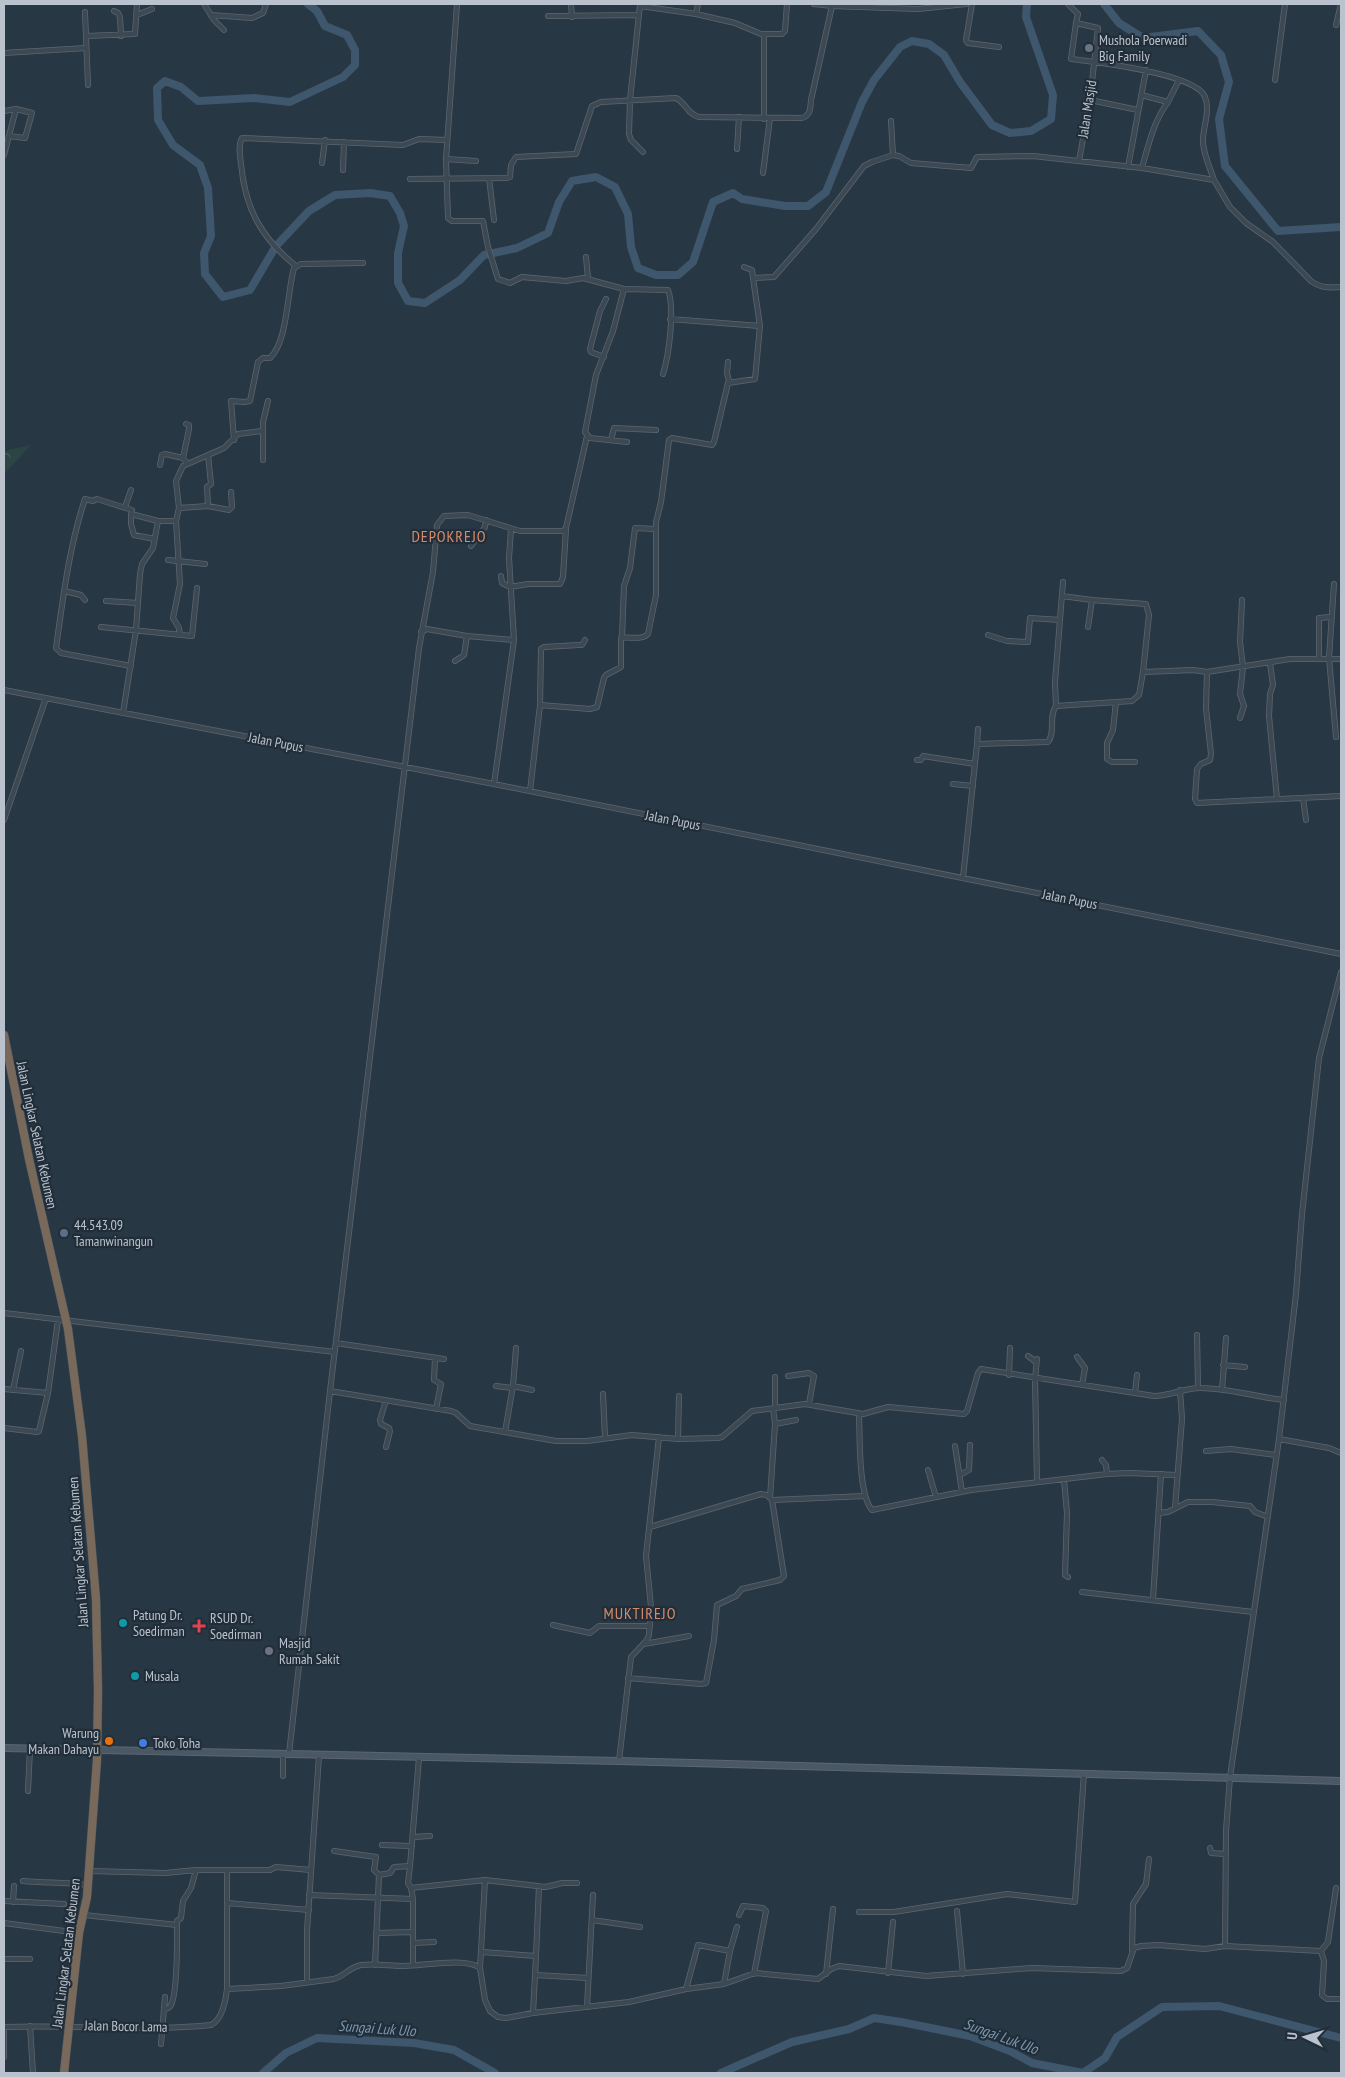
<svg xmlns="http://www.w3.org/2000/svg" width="1345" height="2077" font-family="'PT Sans Narrow',sans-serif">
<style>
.forest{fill:url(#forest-crowns)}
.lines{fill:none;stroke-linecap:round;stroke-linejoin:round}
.river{stroke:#3e576c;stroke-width:8}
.street-casing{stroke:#5b6671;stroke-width:6}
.secondary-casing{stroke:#5b6671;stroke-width:8}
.highway-casing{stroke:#47535e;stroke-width:9}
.street{stroke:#3c4953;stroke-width:4.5}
.secondary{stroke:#4a5866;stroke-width:6}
.highway{stroke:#79695a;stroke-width:8}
.worship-dot{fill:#6b7280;stroke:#212e39;stroke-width:2}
.service-dot{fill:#5c6f8a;stroke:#212e39;stroke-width:2}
.culture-dot{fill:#0f9aa8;stroke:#212e39;stroke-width:2}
.health-dot{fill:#e0444e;stroke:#212e39;stroke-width:2}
.food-dot{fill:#e8710a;stroke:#212e39;stroke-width:2}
.shop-dot{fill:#3f7fe0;stroke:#212e39;stroke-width:2}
.labels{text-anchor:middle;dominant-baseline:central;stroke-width:4.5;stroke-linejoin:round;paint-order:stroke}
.poi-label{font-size:14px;fill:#bac3cd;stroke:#212e39;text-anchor:start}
.street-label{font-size:14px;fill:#bac3cd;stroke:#212e39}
.water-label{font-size:15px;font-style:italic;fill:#7b97af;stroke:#212e39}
.quarter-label{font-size:16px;letter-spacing:1px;fill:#d58d6c;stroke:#212e39}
</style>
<defs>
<pattern id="forest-crowns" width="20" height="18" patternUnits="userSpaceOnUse" patternTransform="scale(1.25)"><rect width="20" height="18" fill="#2a4544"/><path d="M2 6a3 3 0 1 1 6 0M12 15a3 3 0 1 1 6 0" fill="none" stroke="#475e5e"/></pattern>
</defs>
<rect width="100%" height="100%" fill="#283744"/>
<path class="forest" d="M31,445L4,474V451Z"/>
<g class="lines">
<path class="river" d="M308,4L317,11L325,26L347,35L355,50V65L343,77L290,102L254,98L198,101L181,87L165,81L157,88L158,120L173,145L200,165L208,188L211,236L204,253L205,274L223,297L250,290L276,246L309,211L335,195L370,193L390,196L400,213L404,226L398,253V283L408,301L425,303L460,280L484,255L517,248L548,233L559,202L572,181L596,177L615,187L628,214L631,247L638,268L656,275H678L693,262L713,202L733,193L742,199L785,206H808L826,192L862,102L874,80L900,47L912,41L929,44L944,55L960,82L992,125L1010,133L1031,131L1051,119L1053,95L1026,17L1027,4
M1104,4L1119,23L1143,38L1198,31L1221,55L1229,82L1219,119L1225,166L1278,231L1341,227
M263,2073L286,2053L317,2038L414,2043L454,2050L495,2073
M721,2073L792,2042L849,2029L874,2018L901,2022L970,2036L1010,2051L1032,2063L1083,2073L1105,2058L1117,2037L1162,2007L1219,2006L1341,2038"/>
<g class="street-casing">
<path id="street" d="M204,4L214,20L224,30
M457,4L446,159L448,218L452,221H483L488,247L498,279L510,283L522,277L566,281L583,278L624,289L668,290C675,309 669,355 663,374
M571,4L572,17
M814,4L832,6V4
M972,4L966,40L968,43L999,47
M1068,4L1078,14L1076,23L1098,28L1090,100L1079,161
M640,5L630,100L629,134L631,140L643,152
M640,6L696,14L735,23L761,34H782L785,31L787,4
M114,11L118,13L120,17L121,36
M85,12L88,85
M696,14L698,4
M137,15L152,9
M211,15L252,18L263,13L266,4
M548,16L639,15
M1076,23L1071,59C1096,62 1197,74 1205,97C1211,112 1202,128 1203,143C1204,155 1210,168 1214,180
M1336,25L1341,4
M86,36L135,34L137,4
M4,53L86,48
M1275,80L1285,4
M1141,95L1168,102L1179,80
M1090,100L1138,110
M4,111L16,109L32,113L25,138L9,136
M764,119V34
M891,121L893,155
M737,149L739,117
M4,155L16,109
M446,159L476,161
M322,163L325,140
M1128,167L1146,70
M1142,168C1148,146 1154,120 1168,102
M343,170L344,142
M763,173L770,118
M489,178L494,220
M410,179L507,178L510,177L511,165L516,157L576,154L592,106L601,102L676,98C686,103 687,114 699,117L802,118C811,115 810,109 811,100L832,6L918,9L966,4
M586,257L588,278
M296,266C261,238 245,208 241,164C240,156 238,145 242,138L403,145L419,139L447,140
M744,267L752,270L753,278L774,277L816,229L864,166L872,162L893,155L899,156L911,163L971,168L977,157L1033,156L1142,168L1214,180L1230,207L1246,223L1273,242L1311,281C1320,288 1330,288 1341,287
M624,289L613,331L596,375L585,432L590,438L627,442
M670,319L760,326
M604,357L591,352L590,349L600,311L606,299
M728,362L727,373L729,381
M234,440L231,401L244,402L250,401L258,362L263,358H270C288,341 287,292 294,268L301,264L363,263
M611,440L614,428L656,430
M183,458L189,429V425L186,424
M263,460V422L268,401
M160,465L162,455L165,454L183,458L187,463
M208,506L207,487L211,484L208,455
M125,507L131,490
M179,508L208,506L229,510L232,507L231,492
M176,521L180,584L173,618L179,628L180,635
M155,539L134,535L131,524V514L158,521H176L179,508L176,481L183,466L224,448L238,434L262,431
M471,546L485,527L486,520
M168,560L205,564
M501,576L502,583L510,587L528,584H560L563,577L566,529
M1334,584L1329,658L1336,737
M64,591L81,595L85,600
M1062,596L1092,600L1088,627
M1092,600L1146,604L1149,615L1143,672
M106,601L138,603
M101,627L192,636L197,588
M421,632L427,629L467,636L514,640
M988,635L1007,641L1028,642L1030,618L1060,620
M622,637L624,586L630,568L635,528L655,529
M1319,658V618L1331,617
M455,661L464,655L467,636
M1270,663L1273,685L1270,694L1269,716L1277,799
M131,666L61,653L56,648C63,598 69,547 85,499L93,501L97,499L132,510
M1207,672L1206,708L1211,754L1210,760L1201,764L1197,769L1195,799L1197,803L1341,796
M4,690L494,784L1341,954
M1116,702L1113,730L1107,743V759L1112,762H1135
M540,705L590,709L597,707L604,678L606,675L621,667V638C629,636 641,641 648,634L656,595V522L661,502L669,440L672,438L712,445L714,442L728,383L755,379L760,326L753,278
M1056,706L1055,682L1063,582
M123,713L136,630L140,574L142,564L153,548L158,521
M1240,718L1244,706L1240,694L1243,667L1240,642L1242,600
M977,744L978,729
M917,760H921L923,756L975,764
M494,784L514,640L509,558L511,529
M953,784L973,786
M530,791L540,705L541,649L544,647L579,645H582L585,640
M1303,798L1306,820
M4,820L46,698
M963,878L977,744L1048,742C1056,732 1048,717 1056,706L1132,701L1139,695L1143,672L1193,670L1207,672L1290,659H1341
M4,1313L335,1352
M1197,1335L1198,1388
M336,1343L444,1359
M1028,1356L1036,1362
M1077,1357L1085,1368L1082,1385
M435,1358L434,1380L441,1384L436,1409
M1223,1365L1245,1367
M1009,1375L1010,1348
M788,1376L809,1373L814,1376L809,1404
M775,1377V1408
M496,1386L513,1388
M513,1386L532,1390
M4,1389L48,1393
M13,1390L21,1351
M1222,1390L1226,1338
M330,1391L451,1411L456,1413L470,1426L556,1441H587L632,1435L678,1439L718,1438L722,1437L752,1411L805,1404L863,1414L888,1407L964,1414L967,1411L978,1373L981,1369L1154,1396C1170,1396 1184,1388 1200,1388C1228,1388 1256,1397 1284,1400
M1135,1393L1137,1375
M603,1394L605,1438
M773,1408L775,1424L796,1420
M859,1414C860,1435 858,1494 872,1510L971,1490L1107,1474L1129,1473L1177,1475
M4,1428L37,1432L39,1431L48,1393L58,1320
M505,1432L513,1386L516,1348
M678,1439L679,1396
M1279,1439L1329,1448L1341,1453
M955,1446L962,1492
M386,1447L390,1431L389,1428L381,1424L380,1420L386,1400
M1206,1451L1231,1449L1276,1455
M1102,1460L1106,1465L1107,1474
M928,1470L936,1497
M960,1475L969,1470L970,1445
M1064,1480L1067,1513L1065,1575L1068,1577
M1037,1482L1035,1379L1037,1359
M770,1498L775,1424
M772,1500L865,1496
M1175,1508L1182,1419L1180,1390
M1159,1513L1168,1512L1188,1502H1212L1250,1506L1255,1512L1268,1517
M1082,1592L1253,1612
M1153,1599L1161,1474
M553,1625L590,1633L599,1626H650
M644,1644L689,1636
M628,1678L701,1684L706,1683L714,1640L717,1605L736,1596L742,1589L780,1580L784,1576L772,1500L767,1495L761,1494L650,1527
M283,1754V1776
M289,1754L330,1391L419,648L433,572L437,525L444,516L468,515L520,531H563L566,528L587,436
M619,1761L631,1657L647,1640L649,1635L651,1607L646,1556L659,1437
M28,1791L30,1749
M413,1837L430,1836
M382,1845L412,1846
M1210,1848L1211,1853L1225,1854
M334,1851L376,1857L374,1870L379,1875L375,1965
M410,1866L419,1758
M89,1871L165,1873L196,1870H270L276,1867L311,1870
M379,1875L390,1873L394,1867L410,1866L408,1883L411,1888
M23,1881C45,1883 66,1882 88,1885
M309,1895L413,1899
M4,1901L64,1904
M13,1902L14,1886
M227,1903L309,1910
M957,1911L963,1974
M859,1912H894L1007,1894L1075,1902L1084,1773
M84,1915L177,1925
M739,1915L743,1906L763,1908L766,1911L754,1974
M592,1920L640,1927
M4,1923L79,1933
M376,1933L413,1932
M413,1943L434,1942
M1225,1946L1226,1831L1230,1777L1279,1439L1296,1294L1302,1214L1319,1058L1341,972
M1132,1950L1133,1904L1146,1884L1149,1859
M1321,1951L1328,1942L1336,1888
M482,1952L536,1956L539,1886
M4,1959H30
M413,1964V1899L411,1888L485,1880L546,1887L562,1883H577
M480,1968L485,1880
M888,1973L893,1922
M826,1974L833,1909
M535,1975L588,1978
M307,1982V1931L319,1756
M724,1984L730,1951L737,1927
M227,1989V1870
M686,1989L698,1945L730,1951
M587,2007L593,1895
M165,2009C169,2008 169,2008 171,2005C178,1992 177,1938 177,1921L181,1918L183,1901L191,1888L196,1870
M533,2013L536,1956
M30,2026L33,2073
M4,2027C73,2024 142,2032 211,2025C222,2020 226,2000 227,1989L281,1986L334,1979C344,1976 350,1967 361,1965C375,1963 390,1966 404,1966C422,1966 466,1957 480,1968L485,2000L490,2011L498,2017L506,2018L533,2013L629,2002L686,1989L724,1984L755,1973L818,1979L831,1969L839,1966L926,1976L1031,1968L1121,1971L1127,1968L1134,1948L1141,1946L1159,1945L1205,1949L1225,1946L1321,1951L1324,1961L1322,1995L1327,1999H1341
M4,2031V2057
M161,2044L165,1997"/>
</g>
<g class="secondary-casing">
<path id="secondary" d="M4,1748L619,1761L1341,1781"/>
</g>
<g class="highway-casing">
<path id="highway" d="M4,1035L29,1159L68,1329L82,1436L96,1599L98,1691L97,1760L87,1897L79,1933L64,2073"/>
</g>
<use href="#street" class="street"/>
<use href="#secondary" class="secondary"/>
<use href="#highway" class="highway"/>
</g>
<g class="worship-dot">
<circle cx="1089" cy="48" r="5"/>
<circle cx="269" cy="1651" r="5"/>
</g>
<circle class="service-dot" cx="64" cy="1233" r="5"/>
<g class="culture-dot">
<circle cx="123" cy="1623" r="5"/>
<circle cx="135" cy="1676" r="5"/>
</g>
<path class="health-dot" d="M196.5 1618.5h5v5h5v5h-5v5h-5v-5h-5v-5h5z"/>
<circle class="food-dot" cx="109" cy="1741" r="5"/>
<circle class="shop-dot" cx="143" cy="1743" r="5"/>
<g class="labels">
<g class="poi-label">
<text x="1099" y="40">Mushola Poerwadi<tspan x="1099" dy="16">Big Family</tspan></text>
<text x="74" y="1225">44.543.09<tspan x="74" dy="16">Tamanwinangun</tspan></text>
<text x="133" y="1615">Patung Dr.<tspan x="133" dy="16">Soedirman</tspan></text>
<text x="210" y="1618">RSUD Dr.<tspan x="210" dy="16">Soedirman</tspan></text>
<text x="279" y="1643">Masjid<tspan x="279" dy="16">Rumah Sakit</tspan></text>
<text x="145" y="1676">Musala</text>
<text x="99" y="1733" text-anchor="end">Warung<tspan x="99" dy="16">Makan Dahayu</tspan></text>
<text x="153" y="1743">Toko Toha</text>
</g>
<g class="street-label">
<text transform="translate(1087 109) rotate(-81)">Jalan Masjid</text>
<text transform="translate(276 742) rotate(11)">Jalan Pupus</text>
<text transform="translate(673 820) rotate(11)">Jalan Pupus</text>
<text transform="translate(1070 899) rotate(11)">Jalan Pupus</text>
<text transform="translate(37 1135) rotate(78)">Jalan Lingkar Selatan Kebumen</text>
<text transform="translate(78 1552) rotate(-94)">Jalan Lingkar Selatan Kebumen</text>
<text transform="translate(66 1953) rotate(-83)">Jalan Lingkar Selatan Kebumen</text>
<text transform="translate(126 2026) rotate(1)">Jalan Bocor Lama</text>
</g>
<g class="water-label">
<text transform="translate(377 2028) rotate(4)">Sungai Luk Ulo</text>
<text transform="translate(1001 2036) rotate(20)">Sungai Luk Ulo</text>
</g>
<g class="quarter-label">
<text x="449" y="536">DEPOKREJO</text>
<text x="640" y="1613">MUKTIREJO</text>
</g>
</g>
<rect width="1345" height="2077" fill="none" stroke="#bac3cd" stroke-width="10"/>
<g transform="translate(1305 2037) rotate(275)" stroke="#212e39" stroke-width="4" paint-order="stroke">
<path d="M0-4L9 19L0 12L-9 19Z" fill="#bac3cd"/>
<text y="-8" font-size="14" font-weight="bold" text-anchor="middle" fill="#bac3cd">U</text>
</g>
</svg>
